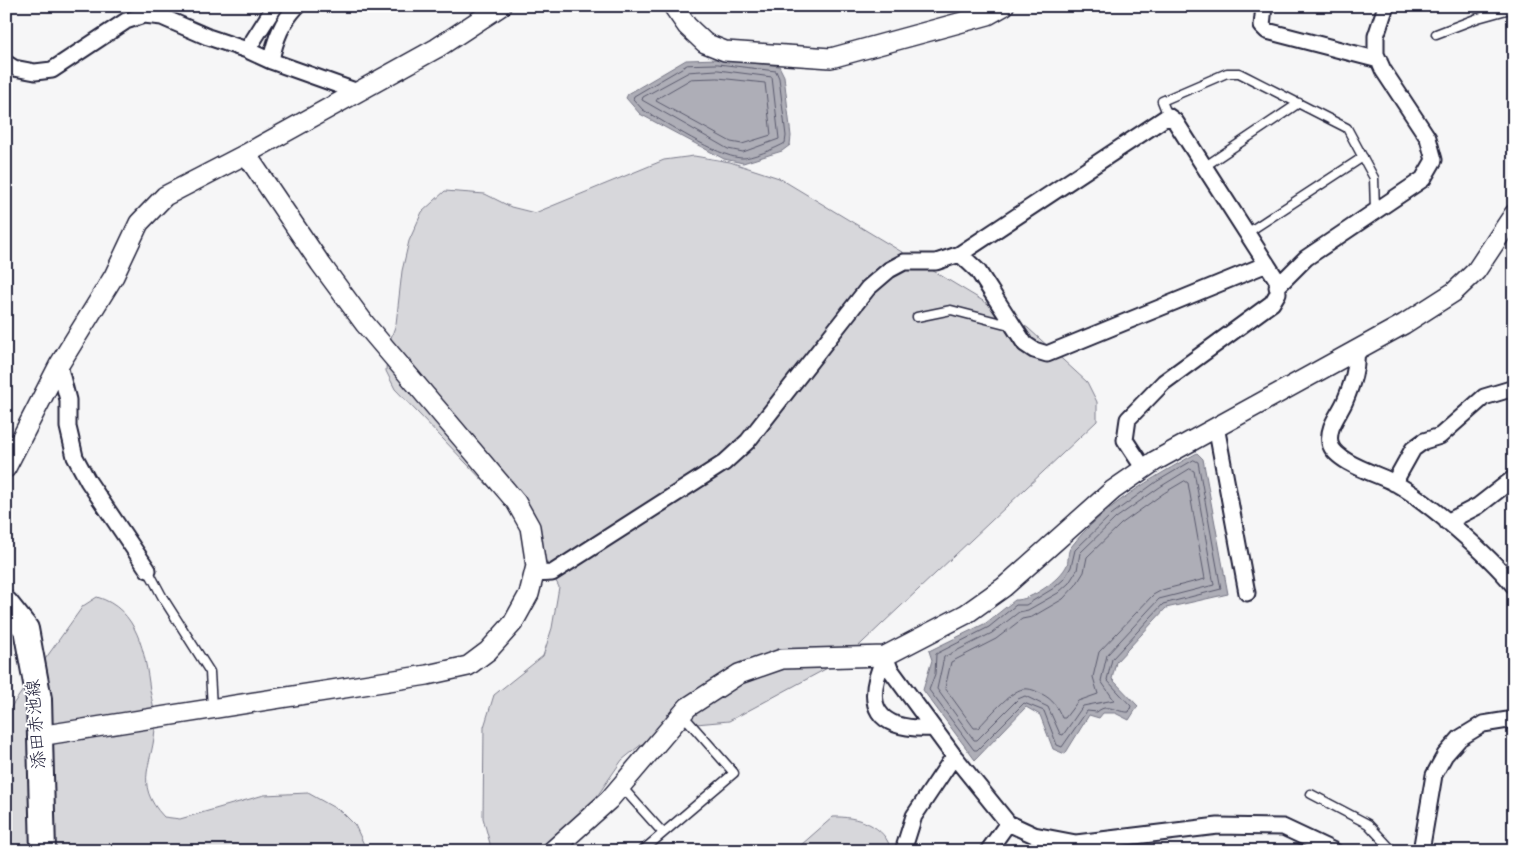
<svg xmlns="http://www.w3.org/2000/svg" width="1520" height="857" font-family="Kalam,'Klee One',sans-serif">
<style>
.green{fill:#d7d7db;stroke:#7c7c8b}
.water{fill:#aeaeb7;stroke:#767685}
.lines{fill:none;stroke-linecap:round;stroke-linejoin:round}
.shore{stroke:#5a5a6d;stroke-width:1}
.service-casing{stroke:#22223b;stroke-width:11}
.minor-casing{stroke:#22223b;stroke-width:19}
.tertiary-casing{stroke:#22223b;stroke-width:22}
.primary-casing{stroke:#22223b;stroke-width:28}
.service{stroke:#fff;stroke-width:8}
.minor{stroke:#fff;stroke-width:15}
.tertiary{stroke:#fff;stroke-width:19}
.primary{stroke:#fff;stroke-width:24}
.labels{text-anchor:middle;dominant-baseline:central;stroke-width:4;stroke-linejoin:round;paint-order:stroke}
.street-label{font-size:18px;fill:#22223b;stroke:#fff}
</style>
<rect width="100%" height="100%" fill="#f6f6f7"/>
<filter id="ink" filterUnits="userSpaceOnUse"><feTurbulence type="fractalNoise" baseFrequency=".02" numOctaves="2"/><feDisplacementMap in="SourceGraphic" scale="10" xChannelSelector="R" yChannelSelector="G"/><feConvolveMatrix kernelMatrix="1 2 1 2 8 2 1 2 1" color-interpolation-filters="sRGB"/></filter>
<g filter="url(#ink)">
<path class="green" d="M694,156L730,162L779,178L1028,328L1087,382L1097,402V421L846,658L729,721L663,727L622,760L591,805L568,851H492L483,818L484,727L494,695L543,656L552,628L559,587L539,547L514,513L395,389L386,371L387,349L396,324L402,271L409,241L422,212L445,191L485,194L511,207L535,213L664,160Z
M97,597C138,609 145,653 150,690C152,701 155,713 155,724C155,763 131,782 164,817L180,819L264,795L308,793L342,812L355,825L367,851H6V714L83,606Z
M833,817C856,816 886,825 891,851H799L801,845Z"/>
<path class="water" d="M718,59L779,66L784,76L791,136L790,145L782,151L743,163L724,159L640,114L626,98L628,94L686,60Z
M1197,453L1203,459L1228,594L1166,608L1116,662L1112,679L1138,706L1129,720L1115,713H1103L1099,718L1089,715L1065,754L1053,749L1040,715L1026,707L975,760L923,690L932,660L929,651L986,623L1015,600C1030,601 1060,580 1067,565C1069,559 1067,552 1071,547C1103,506 1152,478 1197,453Z"/>
<g class="lines">
<path class="shore" d="M718,64L776,71L779,78L786,136L785,143C777,148 750,159 741,158C716,156 667,123 643,110L633,99L634,96L687,65Z
M718,70L772,77L779,139L743,152L728,149L642,100L643,97L689,72Z
M718,78L765,83L771,135L742,144L731,142L656,101L658,98L691,79Z
M1194,460L1198,462L1221,589L1163,604L1112,659L1107,680L1131,706L1129,712C1117,713 1108,702 1097,712L1087,711L1062,747L1057,745L1044,711L1024,703L977,750H974L929,690L935,674L936,654L989,627L1016,605H1026L1054,588L1064,579L1071,567L1075,550L1112,514L1156,482Z
M1190,469L1194,471L1214,585L1159,599L1107,655L1101,681L1114,700L1083,706L1063,735L1060,734L1048,707L1025,696L1018,699L977,740H974L937,689L944,657L992,633L1019,612L1028,610L1058,593L1069,583L1077,570L1080,553L1116,518L1160,487Z
M1185,481L1188,483L1205,579L1162,590L1153,595L1099,652L1093,677L1098,694L1078,701L1065,718H1062C1057,706 1053,700 1042,694C1036,691 1030,688 1023,689C1010,691 988,718 978,728H974L945,688L951,662L996,639L1022,619L1032,617L1063,599L1076,585L1084,572L1087,557L1121,524L1164,493Z"/>
<g class="service-casing">
<path id="service" d="M1436,34L1478,18L1514,8
M1168,116L1162,101L1227,73H1239L1347,128L1374,178L1375,211
M1204,167L1299,103
M1247,233L1363,157
M917,317L951,310L1013,326
M148,570L163,598L210,672L212,708
M621,786L663,833
M1311,794L1368,824L1393,851
M642,851L734,773L682,714"/>
</g>
<g class="minor-casing">
<path id="minor" d="M1264,6L1262,26L1267,31L1379,60
M247,50L275,6
M271,61C275,39 282,22 297,6
M6,63L14,68L35,72L52,70L126,21L144,15L162,17L208,37L247,50L271,61L358,92
M960,254L978,271L1025,344L1034,350L1047,354L1267,264
M1277,287L1306,258L1423,179L1434,160L1428,138L1383,70L1376,54V36L1386,6
M1356,350C1358,367 1352,384 1345,401C1339,415 1327,427 1330,443C1334,462 1377,474 1393,482C1428,501 1489,555 1514,586
M59,365L68,400V427L75,457L88,481L148,570
M1216,426L1247,593
M1394,483L1413,449L1424,441L1440,436L1484,397L1514,388
M1447,522L1478,506L1514,478
M534,574L552,573L724,463L748,441L868,288L889,270L904,262H936L960,254L1168,116L1175,121L1277,280L1278,293L1272,303L1164,382L1128,419L1125,440L1144,469
M885,656L890,669L954,756L1008,823L1034,835L1076,843L1218,826L1283,827L1334,851
M885,656C862,706 876,731 933,728
M903,851L914,816L954,756
M988,851L1008,823
M1421,851L1434,775L1445,755L1460,738L1483,724L1514,719"/>
</g>
<g class="tertiary-casing">
<path id="tertiary" d="M673,6L687,26L705,43L725,51L831,58L988,15L1004,6
M6,468L59,365L114,276L139,223L165,196L246,154L437,48L501,6
M39,736L427,675L468,666L488,651L513,623L529,594L536,566L530,527L516,502L365,324L320,263L246,154
M552,851L609,800L688,707L739,674L782,659L885,656L966,614L1004,587L1113,490L1155,461L1404,324L1454,292L1476,271L1514,214"/>
</g>
<g class="primary-casing">
<path id="primary" d="M6,604L26,629L39,699L43,851"/>
</g>
<use href="#service" class="service"/>
<use href="#minor" class="minor"/>
<use href="#tertiary" class="tertiary"/>
<use href="#primary" class="primary"/>
</g>
</g>
<g class="labels">
<g class="street-label">
<text transform="translate(37 724) rotate(-94)">添田赤池線</text>
</g>
</g>
<rect width="1520" height="857" fill="none" stroke="#fff" stroke-width="25"/>
<rect x="12" y="12" width="1495" height="832" fill="none" stroke="#22223b" stroke-width="2" filter="url(#ink)"/>
</svg>
